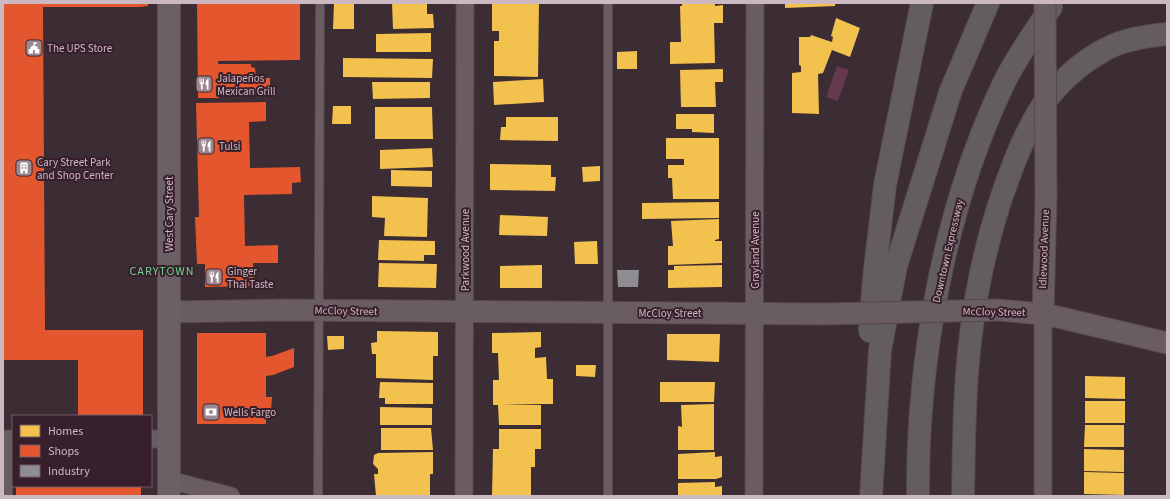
<svg xmlns="http://www.w3.org/2000/svg" width="1170" height="499" font-family="'Source Sans 3',sans-serif">
<style>
.water{fill:#65394f}
.homes{fill:#f2c14e}
.shops{fill:#e4572e}
.industry{fill:#8d8d92}
.lines{fill:none;stroke-linecap:round;stroke-linejoin:round}
.service-casing{stroke:#55494f;stroke-width:10}
.minor-casing{stroke:#55494f;stroke-width:19}
.tertiary-casing{stroke:#55494f;stroke-width:23}
.primary-casing{stroke:#584a51;stroke-width:24}
.motorway-casing{stroke:#574950;stroke-width:24}
.service{stroke:#6a5d62;stroke-width:8}
.minor{stroke:#6a5d62;stroke-width:17}
.tertiary{stroke:#6a5d62;stroke-width:21}
.primary{stroke:#6b6065;stroke-width:22}
.motorway{stroke:#635d60;stroke-width:22}
.tertiary-bridge-casing{stroke:#55494f;stroke-width:23;stroke-linecap:butt}
.tertiary-bridge{stroke:#6a5d62;stroke-width:21}
.labels{text-anchor:middle;dominant-baseline:central;stroke-width:4;stroke-linejoin:round;paint-order:stroke}
.poi-label{font-size:11px;fill:#ccb8c1;stroke:#371f2b;text-anchor:start}
.street-label{font-size:11px;fill:#ccb8c1;stroke:#371f2b}
.neighbourhood-label{font-size:12px;letter-spacing:1px;fill:#68d68d;stroke:#371f2b}
</style>
<rect width="100%" height="100%" fill="#3c2c34"/>
<path class="water" d="M837,66L849,70L838,101L826,97Z"/>
<path class="homes" d="M334,3H354V29H333Z
M392,3H427V14H433L434,28L393,29Z
M492,3H539L538,77L494,76V41H499V31H492Z
M682,3H715V6L723,5V23H714L715,63L670,64V42H681L680,6H682Z
M785,3H835V6L785,8Z
M836,18L860,28L850,57L832,50L823,73L818,74L819,114L792,113V73L801,72V66L799,65V37H810L811,35L832,42L833,37L831,36Z
M431,33V52H376V34Z
M637,51V69H617V52Z
M343,58L433,59L432,78L343,77Z
M723,69V82H715L716,107H681L680,70Z
M543,79L544,102L494,105L493,82Z
M372,82H430V98L373,99Z
M333,106H351V124H332Z
M375,107H432L433,139H375Z
M676,114H714V133L692,132V129H676Z
M506,117H558V141L500,140L501,127H506Z
M666,138H719V199H673L672,178H668V165H684V159H666Z
M432,148L433,167L380,169V150Z
M490,164L551,165V177H556L555,191L490,190Z
M600,166V181L583,182L582,167Z
M391,170L432,171V187L391,186Z
M372,196L428,198L427,237L384,236L385,218L372,217Z
M719,202V218L642,219V203Z
M500,215L548,217L547,236L499,235Z
M719,219V239L715,240V241H722V263L668,265V246H673L671,221Z
M379,240L435,241V255H424V261L378,260Z
M597,241L598,264H575L574,242Z
M379,263L437,264L436,288L378,287Z
M542,265V288H500V266Z
M722,265V287L668,288V270H674V266Z
M377,331L438,332V356H433V380L376,378V354H372L371,343L377,342Z
M541,332V347L535,348V358L546,357L547,379H553V404H502L541,405V425H499L498,405H493V380H499L498,353H492V333Z
M667,334H720L719,362L667,360Z
M327,336H344V349L328,350Z
M576,365H596L595,377L576,376Z
M1085,376L1125,377V399L1085,398Z
M380,382L433,383V404H385V398H379Z
M660,382H715L714,402H660Z
M1085,401H1125V423H1085Z
M714,404V450H678V426L682,427L681,405Z
M380,407L432,408V425H380Z
M1085,425H1124V447H1084Z
M381,428H431L433,450H381Z
M499,429H541V449H535V467H531V496H492L493,449H499Z
M1084,449L1124,450V472L1084,471Z
M433,452V474H430V496H376L374,474H378V469L373,464L374,455L378,453Z
M715,452V457L722,456V477L716,479H678V454Z
M1084,472L1124,473V495L1084,494Z
M715,482V487L722,486V496H678V483Z"/>
<path class="shops" d="M3,3H148V6L140,7H43L45,330H143V416H78V360H3Z
M197,3H300V60L218,61V64H251V67L255,68L256,78H270V94H219V98H198Z
M266,102V121L249,122L250,168L300,167L301,182L292,183V194L244,195L245,246L278,245V263H253L254,286L205,287V264H197L195,217H199L196,103Z
M197,333H266V357L272,356L294,348V367L273,375L266,376V397H272L271,412H266V424H197Z
M16,486H141V496H16Z"/>
<path class="industry" d="M617,270H639L638,287H618Z"/>
<g class="lines">
<g class="service-casing">
<path id="service" d="M8,439V496
M318,496L320,3
M608,496V3"/>
</g>
<g class="minor-casing">
<path id="minor" d="M3,439H13
M151,439H169
M169,480L231,496
M464,496L465,3
M754,496L755,3
M1043,496V314"/>
</g>
<g class="tertiary-casing">
<path id="tertiary" d="M997,310L1043,314L1062,318L1167,343
M169,312L280,310L824,314
M1043,314L1046,199"/>
</g>
<g class="primary-casing">
<path id="primary" d="M169,496V3"/>
</g>
<g class="motorway-casing">
<path id="motorway" d="M870,331L874,278L885,185L922,3
M871,496L880,350L896,266L951,90L988,3
M918,496C917,361 944,210 1002,87C1014,60 1035,32 1051,7
M963,496C964,445 964,393 970,342C977,279 992,217 1016,158C1025,136 1035,114 1050,95C1065,77 1085,60 1106,49C1124,39 1147,36 1167,34"/>
</g>
<use href="#service" class="service"/>
<use href="#minor" class="minor"/>
<use href="#tertiary" class="tertiary"/>
<use href="#primary" class="primary"/>
<use href="#motorway" class="motorway"/>
<g class="tertiary-bridge-casing">
<path id="tertiary-bridge" d="M1045,3L1046,199
M824,314L997,310"/>
</g>
<use href="#tertiary-bridge" class="tertiary-bridge"/>
</g>
<defs>
<g id="civic-square" transform="scale(0.9)"><rect x="-9" y="-9" width="18" height="18" rx="4" fill="#9a8790" stroke="#371f2b"/><path d="M-.6-6.5H3V-4.5H.6V-3L4-1V1h2V6H-6V1h2V-1L-.6-3ZM-1.2 2.5V6h2.4V2.5Z" fill="#fff"/></g>
<g id="restaurant-square" transform="scale(0.9)"><rect x="-9" y="-9" width="18" height="18" rx="4" fill="#9a8790" stroke="#371f2b"/><path d="M-5-6h1v4h1v-4h1v4h1v-4h1v5L-1.5 .5V6h-2V.5L-5-1ZM5-6V6H3V1.5H1.5Q1.5-4 5-6Z" fill="#fff"/></g>
<g id="building-square" transform="scale(0.9)"><rect x="-9" y="-9" width="18" height="18" rx="4" fill="#9a8790" stroke="#371f2b"/><path d="M-4-6H4V6H1V3H-1V6H-4ZM-2.5-4.3h1.7v1.8h-1.7ZM.8-4.3h1.7v1.8H.8ZM-2.5-1h1.7V.8h-1.7ZM.8-1h1.7V.8H.8Z" fill="#fff"/></g>
<g id="bank-square" transform="scale(0.9)"><rect x="-9" y="-9" width="18" height="18" rx="4" fill="#9a8790" stroke="#371f2b"/><path d="M-6-4H6V4H-6ZM0-2.3a2.3 2.3 0 1 0 0 4.6a2.3 2.3 0 1 0 0-4.6Z" fill="#fff"/></g>
</defs>
<g fill-rule="evenodd">
<use href="#civic-square" x="34" y="48"/>
<use href="#restaurant-square" x="204" y="84"/>
<use href="#restaurant-square" x="206" y="146"/>
<use href="#building-square" x="24" y="168"/>
<use href="#restaurant-square" x="214" y="277"/>
<use href="#bank-square" x="211" y="412"/>
</g>
<g class="labels">
<g class="poi-label">
<text x="47" y="48">The UPS Store</text>
<text x="217" y="78">Jalapeños<tspan x="217" dy="13">Mexican Grill</tspan></text>
<text x="219" y="146">Tulsi</text>
<text x="37" y="162">Cary Street Park<tspan x="37" dy="13">and Shop Center</tspan></text>
<text x="227" y="271">Ginger<tspan x="227" dy="13">Thai Taste</tspan></text>
<text x="224" y="412">Wells Fargo</text>
</g>
<g class="street-label">
<text transform="translate(169 214) rotate(-90)">West Cary Street</text>
<text transform="translate(1044 249) rotate(-88)">Idlewood Avenue</text>
<text transform="translate(465 250) rotate(-90)">Parkwood Avenue</text>
<text transform="translate(755 250) rotate(-90)">Grayland Avenue</text>
<text transform="translate(948 251) rotate(-77)">Downtown Expressway</text>
<text transform="translate(346 311) rotate(1)">McCloy Street</text>
<text transform="translate(994 312) rotate(1)">McCloy Street</text>
<text x="670" y="313">McCloy Street</text>
</g>
<g class="neighbourhood-label">
<text x="162" y="271">CARYTOWN</text>
</g>
</g>
<rect width="1170" height="499" fill="none" stroke="#ccb8c1" stroke-width="8"/>
<rect x="12" y="415" width="140" height="72" fill="#371f2b" stroke="#735c67"/>
<rect x="20" y="425" width="20" height="12" fill="#f2c14e" stroke="#735c67"/>
<text x="48" y="435" font-size="12" fill="#ccb8c1">Homes</text>
<rect x="20" y="445" width="20" height="12" fill="#e4572e" stroke="#735c67"/>
<text x="48" y="455" font-size="12" fill="#ccb8c1">Shops</text>
<rect x="20" y="465" width="20" height="12" fill="#8d8d92" stroke="#735c67"/>
<text x="48" y="475" font-size="12" fill="#ccb8c1">Industry</text>
</svg>
